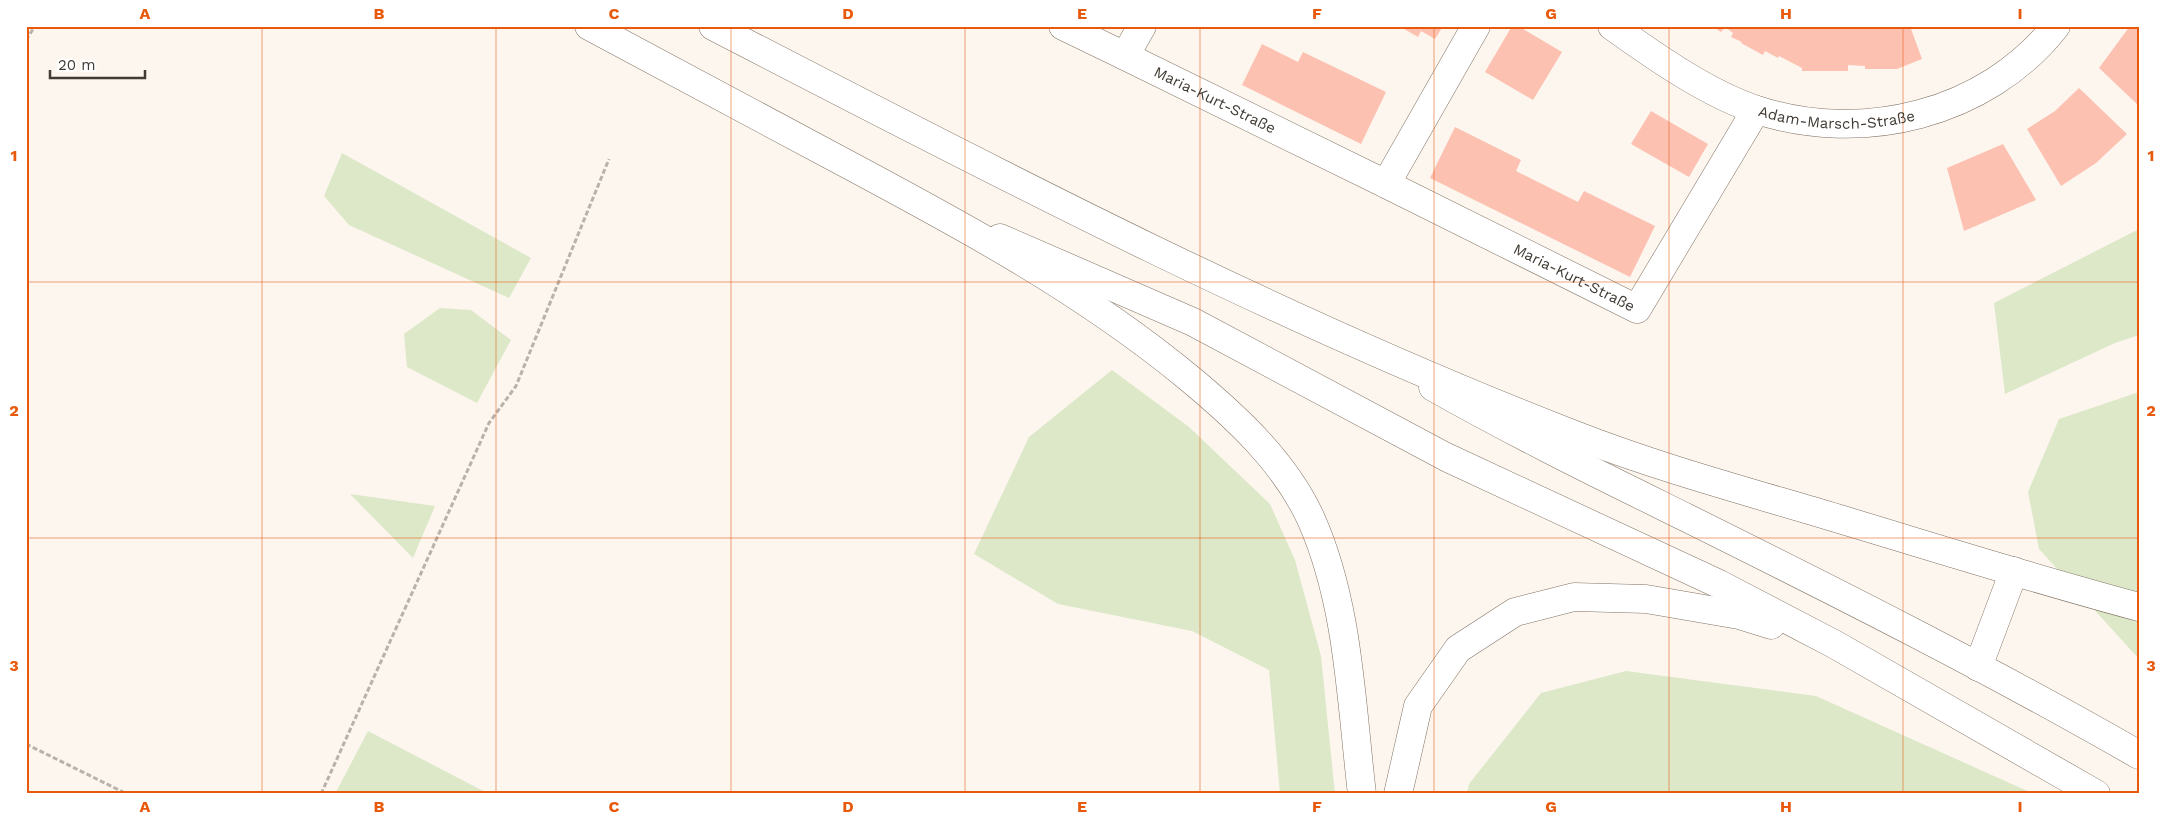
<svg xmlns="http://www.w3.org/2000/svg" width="2165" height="820" font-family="'Work Sans',sans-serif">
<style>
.green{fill:#dce8c8}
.building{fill:#fcc1b1}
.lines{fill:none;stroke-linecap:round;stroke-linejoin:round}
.minor-casing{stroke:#827365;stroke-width:29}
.major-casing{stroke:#827365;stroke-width:29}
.path{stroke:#b8b2ab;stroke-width:3;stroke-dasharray:5 2.5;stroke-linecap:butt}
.minor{stroke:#fff;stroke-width:28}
.major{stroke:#fff;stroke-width:28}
.grid{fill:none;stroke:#e8590c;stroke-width:1;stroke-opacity:0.55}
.labels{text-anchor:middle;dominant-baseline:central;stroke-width:4.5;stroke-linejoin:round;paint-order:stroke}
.street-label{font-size:15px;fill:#413b34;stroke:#fff}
.neatline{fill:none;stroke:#e8590c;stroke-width:2}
.grid-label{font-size:16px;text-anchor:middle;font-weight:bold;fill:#e8590c}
</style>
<rect width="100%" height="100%" fill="#fdf6ef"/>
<path class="green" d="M342,153L531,258L509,298L349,225L324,196Z
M2139,229V335L2115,343L2005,394L1994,303Z
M440,308L471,310L511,340L477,403L407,367L404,334Z
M1112,370L1189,427L1270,504L1295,560L1321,656L1335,794H1280L1269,670L1192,631L1058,604L974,554L1029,437Z
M2139,392V659L2039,549L2028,492L2059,419Z
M350,494L435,506L413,558Z
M1626,671L1816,696L2034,794H1467L1469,784L1541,693Z
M368,731L489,794H335Z"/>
<path class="building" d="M1399,26H1443L1435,39L1421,31L1418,37Z
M1512,26H1518L1562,52L1533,100L1485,72Z
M1712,26H1910L1922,59L1897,69H1865V66L1848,65V71H1802V68L1779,56L1778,58L1765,51L1763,55L1741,43L1742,42L1731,37L1733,33L1725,27L1721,32Z
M2130,26H2139V106L2099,68Z
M1262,44L1298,62L1303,52L1386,92L1361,144L1242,85Z
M2079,88L2127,134L2096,163L2061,186L2027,129L2055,111Z
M1651,111L1708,144L1689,177L1631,144Z
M1455,127L1521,160L1516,171L1578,202L1584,191L1655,226L1630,277L1430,178Z
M2003,144L2036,200L1964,231L1947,168Z"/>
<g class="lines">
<g class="minor-casing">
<g id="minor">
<path d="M1063,26L1125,56L1142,26"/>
<path id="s1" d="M1476,26L1386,184L1637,309L1756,110"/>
<path id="s2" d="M1612,26C1654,56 1708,94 1757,110C1862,144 1986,115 2056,26"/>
<path id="s3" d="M1125,56L1386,184"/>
<path d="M1000,238L1193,322L1446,457L1719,584L1834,644L2096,794"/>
<path d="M1433,387C1516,434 1600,475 1685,517C1838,593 1991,670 2139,755"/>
<path d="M1978,667L2014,571"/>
<path d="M1398,794L1418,706L1458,649L1515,612L1574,597L1646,599L1739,615L1771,625"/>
</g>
</g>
<g class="major-casing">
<path id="major" d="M589,26C670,69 751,112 832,156C956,222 1080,288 1189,378C1236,417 1285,462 1311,519C1349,604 1351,702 1362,794
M713,26C995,172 1278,320 1575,435C1657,467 1742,490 1826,515C1930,546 2034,579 2139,607"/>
</g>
<path class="path" d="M26,40L35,26
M26,744L127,794
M321,794L489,423L516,386L609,159"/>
<use href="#minor" class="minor"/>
<use href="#major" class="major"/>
</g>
<path class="grid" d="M262,26V794M496,26V794M731,26V794M965,26V794M1200,26V794M1434,26V794M1669,26V794M1903,26V794M26,282H2139M26,538H2139"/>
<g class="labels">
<g class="street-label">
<text stroke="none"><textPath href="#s3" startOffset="100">Maria-Kurt-Straße</textPath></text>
<text stroke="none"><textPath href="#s2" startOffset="249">Adam-Marsch-Straße</textPath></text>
<text stroke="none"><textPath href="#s1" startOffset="392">Maria-Kurt-Straße</textPath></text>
</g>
</g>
<rect width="2165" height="820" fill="none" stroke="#ffffff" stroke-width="55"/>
<path d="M50 70v8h95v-8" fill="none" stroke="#413b34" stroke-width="2.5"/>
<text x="58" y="70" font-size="15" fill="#413b34" stroke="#ffffff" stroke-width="4" paint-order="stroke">20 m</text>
<rect x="28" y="28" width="2110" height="764" class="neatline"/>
<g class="grid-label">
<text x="145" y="19">A</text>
<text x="379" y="19">B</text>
<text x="614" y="19">C</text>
<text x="848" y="19">D</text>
<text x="1082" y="19">E</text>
<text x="1317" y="19">F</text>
<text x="1551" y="19">G</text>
<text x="1786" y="19">H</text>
<text x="2020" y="19">I</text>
<text x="14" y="161">1</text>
<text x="2151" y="161">1</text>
<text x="14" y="416">2</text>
<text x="2151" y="416">2</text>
<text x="14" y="671">3</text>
<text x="2151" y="671">3</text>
<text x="145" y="812">A</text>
<text x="379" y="812">B</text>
<text x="614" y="812">C</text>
<text x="848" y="812">D</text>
<text x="1082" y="812">E</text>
<text x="1317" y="812">F</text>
<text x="1551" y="812">G</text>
<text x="1786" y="812">H</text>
<text x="2020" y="812">I</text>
</g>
</svg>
